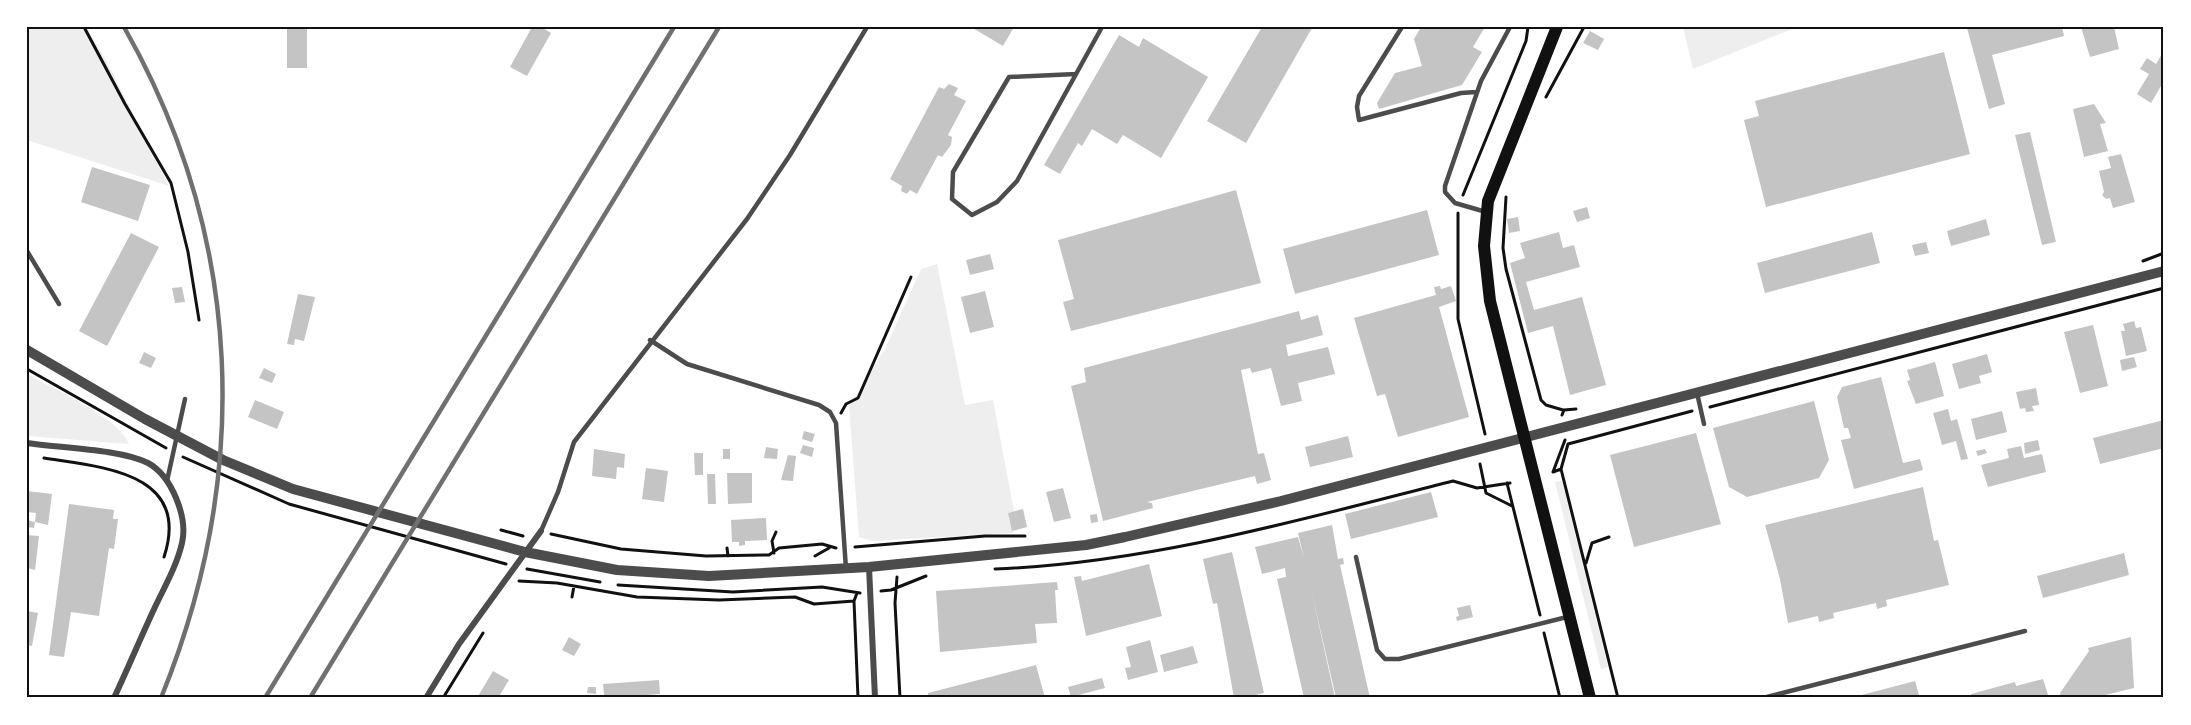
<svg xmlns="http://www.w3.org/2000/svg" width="2191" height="725" font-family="Raleway,sans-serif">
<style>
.green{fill:#eee}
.building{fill:#c4c4c4}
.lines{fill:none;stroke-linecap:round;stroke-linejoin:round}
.path{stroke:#111;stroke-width:3}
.service{stroke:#4c4c4c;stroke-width:4.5}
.minor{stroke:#4c4c4c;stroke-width:6}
.tertiary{stroke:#4c4c4c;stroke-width:10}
.secondary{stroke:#111;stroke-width:12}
.rail{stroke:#707070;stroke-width:4.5}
.neatline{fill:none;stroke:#111;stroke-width:2}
</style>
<rect width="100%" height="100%" fill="#fff"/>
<path class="green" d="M27,27H86L107,62L169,186L27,140Z
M1683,27H1797L1693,69Z
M937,264L965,405L993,400L1014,511L1008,513L1013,533L872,541L859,537L849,406L885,349L921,269Z
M27,374C52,388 121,419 129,444L27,436Z
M1562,481L1608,667L1601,669L1555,482Z"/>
<path class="building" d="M287,27H307V68H287Z
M532,27H541L551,33L527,76L510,67Z
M971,27H1014L1003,46Z
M1262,27L1312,28L1246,143L1207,121Z
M1421,27H1485L1473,47L1482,52L1462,85L1379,109L1377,103L1395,73L1422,66L1414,39Z
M1972,27H2062L2064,36L1992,55L2005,104L1989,109L1967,28Z
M2081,27H2114L2119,49L2090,57Z
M1590,31L1604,39L1598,50L1583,43Z
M1119,35L1139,47L1143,38L1208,77L1161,158L1123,135L1117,144L1092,129L1082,146L1078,143L1060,174L1044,165Z
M2164,50V81L2151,103L2137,94L2149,74L2140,69L2147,58L2156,64Z
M1944,52L1970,154L1766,207L1744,120L1759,116L1755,101Z
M949,84L958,88L954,95L966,101L948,135L952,137L951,145L942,157L938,155L917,194L910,190L907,194L901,191L902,186L890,179L939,87L944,89Z
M2094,104L2106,123L2100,124L2108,151L2084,157L2073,109Z
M2030,132L2056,242L2042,245L2015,135Z
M2121,154L2135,202L2113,208L2110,198L2106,199L2102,195L2104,192L2099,171L2111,168L2108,157Z
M92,167L150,185L138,221L81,202Z
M1236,190L1261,283L1071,331L1063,302L1074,299L1058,240Z
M1587,207L1590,218L1577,222L1573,211Z
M1427,210L1439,255L1295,294L1283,249Z
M1518,217L1520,231L1509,233L1507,219Z
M1986,219L1990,235L1951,246L1947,231Z
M1559,232L1563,248L1574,245L1580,267L1526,282L1534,310L1582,297L1606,385L1570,395L1553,326L1528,333L1510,263L1525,258L1520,243Z
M1872,232L1880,263L1765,293L1757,263Z
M131,233L159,247L107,346L79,331Z
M1926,242L1929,253L1915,256L1912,245Z
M990,254L994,269L970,275L966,260Z
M1440,286L1441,289L1451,286L1456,301L1439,307L1469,417L1398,437L1385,394L1377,396L1354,318L1436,295L1434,287Z
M182,287L185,302L175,303L172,288Z
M985,291L994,327L970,333L961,297Z
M298,294L315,297L304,341L295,339L294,345L287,344Z
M1299,311L1301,320L1318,315L1323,335L1286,345L1288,356L1328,347L1335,374L1298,383L1302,401L1281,406L1271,368L1252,373L1250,368L1241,370L1258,454L1264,453L1271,480L1257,484L1255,476L1147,502L1152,503L1153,508L1103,521L1071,386L1086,382L1084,368Z
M2134,321L2136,328L2141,327L2147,351L2126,356L2121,331H2125L2123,324Z
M2093,325L2108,386L2080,393L2064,332Z
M144,352L156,358L151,368L139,363Z
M1987,354L1992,372L1979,376L1981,383L1959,389L1952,364Z
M2134,357L2137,367L2122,371L2120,360Z
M1935,362L1944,396L1916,404L1907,381L1910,380L1907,370Z
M264,368L276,374L272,383L259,378Z
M1881,377L1903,463L1920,459L1923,470L1854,489L1841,440L1851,438L1848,428H1844L1837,397L1842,387Z
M2036,388L2039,405L2032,406L2034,411L2026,412L2025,408L2020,409L2016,392Z
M255,400L284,412L277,429L248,417Z
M1814,401L1829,460L1819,478L1747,497L1729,487L1713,428Z
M1948,409L1951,421L1957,419L1968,459L1961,460L1956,441L1942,445L1933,413Z
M2002,411L2007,432L1976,440L1971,419Z
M2164,420V448L2100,464L2093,438Z
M804,431L815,434L812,442L802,439Z
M1696,433L1721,524L1634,547L1610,455Z
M1348,436L1353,457L1310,467L1305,447Z
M2038,440L2040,450L2025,454L2024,443Z
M803,445L814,448L812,457L800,453Z
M2021,446L2024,458L2042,454L2046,472L1988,487L1981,465L2009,458L2007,449Z
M766,447L778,449L777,459L764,458Z
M594,449L625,454L624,468L617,467L616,479L592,476Z
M723,449H730V459H723Z
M1985,449L1987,453L1978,456L1976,451Z
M694,453H703V475H695Z
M788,455L796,456L793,481L781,480Z
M646,468L668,471L664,502L642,499Z
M727,473H752V503L728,504Z
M707,474H715L716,504H708Z
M1923,487L1934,541L1938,540L1949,585L1886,600L1887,606L1877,609L1876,603L1833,613L1834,618L1819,622L1818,616L1788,623L1780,579L1765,525Z
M1063,488L1071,518L1054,522L1046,492Z
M27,491L52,494L48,525L35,522L34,528L27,527V520L35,522L36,513L27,512Z
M1431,492L1438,517L1351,539L1345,514Z
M69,504L114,510L113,519H118L114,549L109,548L99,616L71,612L64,657L49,655Z
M1023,509L1027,527L1012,531L1008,513Z
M1097,514L1098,522L1091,523L1090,515Z
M766,518L767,540L745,541V545L739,546V542H732L731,520Z
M1332,525L1338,559L1343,558L1344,564L1340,565L1370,698H1336L1311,589L1335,698H1304L1277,579L1286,577L1285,568L1262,574L1255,547L1298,537L1304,558L1298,533Z
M27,535L39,536L35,570L27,568Z
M1232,552L1264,693L1243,698H1234L1217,603L1213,604L1203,559Z
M2124,553L2129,575L2043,598L2037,576Z
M1149,564L1162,616L1086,636L1074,577L1081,576L1082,581Z
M1057,582L1058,590H1055L1057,623L1035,624L1037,643L940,652L936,591Z
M1470,605L1473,617L1457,621L1456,617L1459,616L1457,608Z
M27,611L38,613L32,646L27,645Z
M569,637L581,644L574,656L562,650Z
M2131,637L2134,688L2093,698H2061L2060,693L2089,651L2088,648Z
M1150,640L1158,672L1128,680L1125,668L1131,667L1126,647Z
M1193,646L1198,663L1164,672L1160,655Z
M1036,665L1045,698H928V693Z
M493,671L509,680L498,698H477Z
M1102,678L1105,688L1071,697L1068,687Z
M2043,679L2049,698H1972L1971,694L2015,682L2016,686Z
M659,680L660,694L617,697L604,695L603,684Z
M1915,681L1920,698H1854V697Z
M588,687H596V694L587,693Z"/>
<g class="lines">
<path class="path" d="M84,27L125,104L171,183L188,252L199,320
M1546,97L1584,27
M1463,195L1526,41L1528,27
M1506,197L1503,248L1506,269L1541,400L1546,405L1563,410
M1458,213V319L1485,434
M2143,261L2164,253
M27,369L166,448
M1710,407L2164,288
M841,413L846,404L858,398L911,277
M1562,415L1564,410L1576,409
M1568,444L1692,411
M183,457L289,504L506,564
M44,458C101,467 192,472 164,557
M1480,464L1486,493L1512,506
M1561,469L1618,698
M1553,472L1561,469L1568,444
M1553,472L1565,440
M1507,483L1540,615
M501,530L523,536
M551,534L621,549L706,556L769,555L779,548L822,544L836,548
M855,547L985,536H1025
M727,548L728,556
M774,553L772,541L776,532
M815,556L829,548
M1586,563L1592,543L1609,537
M527,569L600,582
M995,569C1150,563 1303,519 1453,481L1477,488L1510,483
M897,577L895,603L900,698
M519,581L557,583L637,597L719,600L795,597L814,604L854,601
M618,585L733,592L822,587L860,593
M881,591L891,590L926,576
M857,593L854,601L858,698
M572,597L574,586
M1544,633L1560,698
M443,698L483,633"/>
<path class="service" d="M1402,27L1359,96L1357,107L1359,120L1461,93L1476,92
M1076,74L1009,77L953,172L952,199L972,215L997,202L1017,181L1102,27
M1486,212L1455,203L1445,192V186L1481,81L1510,27
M27,251L59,304
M650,340L687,364L819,405L830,412L836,423L846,569
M1697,393L1704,424
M167,481L185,399
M541,531L558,492L574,442L747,219L790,155L867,27
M1356,557L1377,650L1385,659H1399L1567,617
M1763,698L2025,631"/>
<path class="minor" d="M27,443C60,448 120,449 148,463C172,476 188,518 182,543C177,565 165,586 155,607C141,637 128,668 114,698
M869,567L875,698
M426,698L459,644L541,531"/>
<path class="tertiary" d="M27,350L145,419L223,460L293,489L525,552L617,570L709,576L869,567L1086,545L1125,537L1281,501L2164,271"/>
<path class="secondary" d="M1557,27L1488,201L1484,246L1490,301L1590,698"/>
<path class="rail" d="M124,27C244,238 252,475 161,698
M265,698L674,27
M310,698L719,27"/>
</g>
<rect width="2191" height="725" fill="none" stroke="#ffffff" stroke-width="57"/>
<rect x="28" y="28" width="2134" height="668" class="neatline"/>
</svg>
